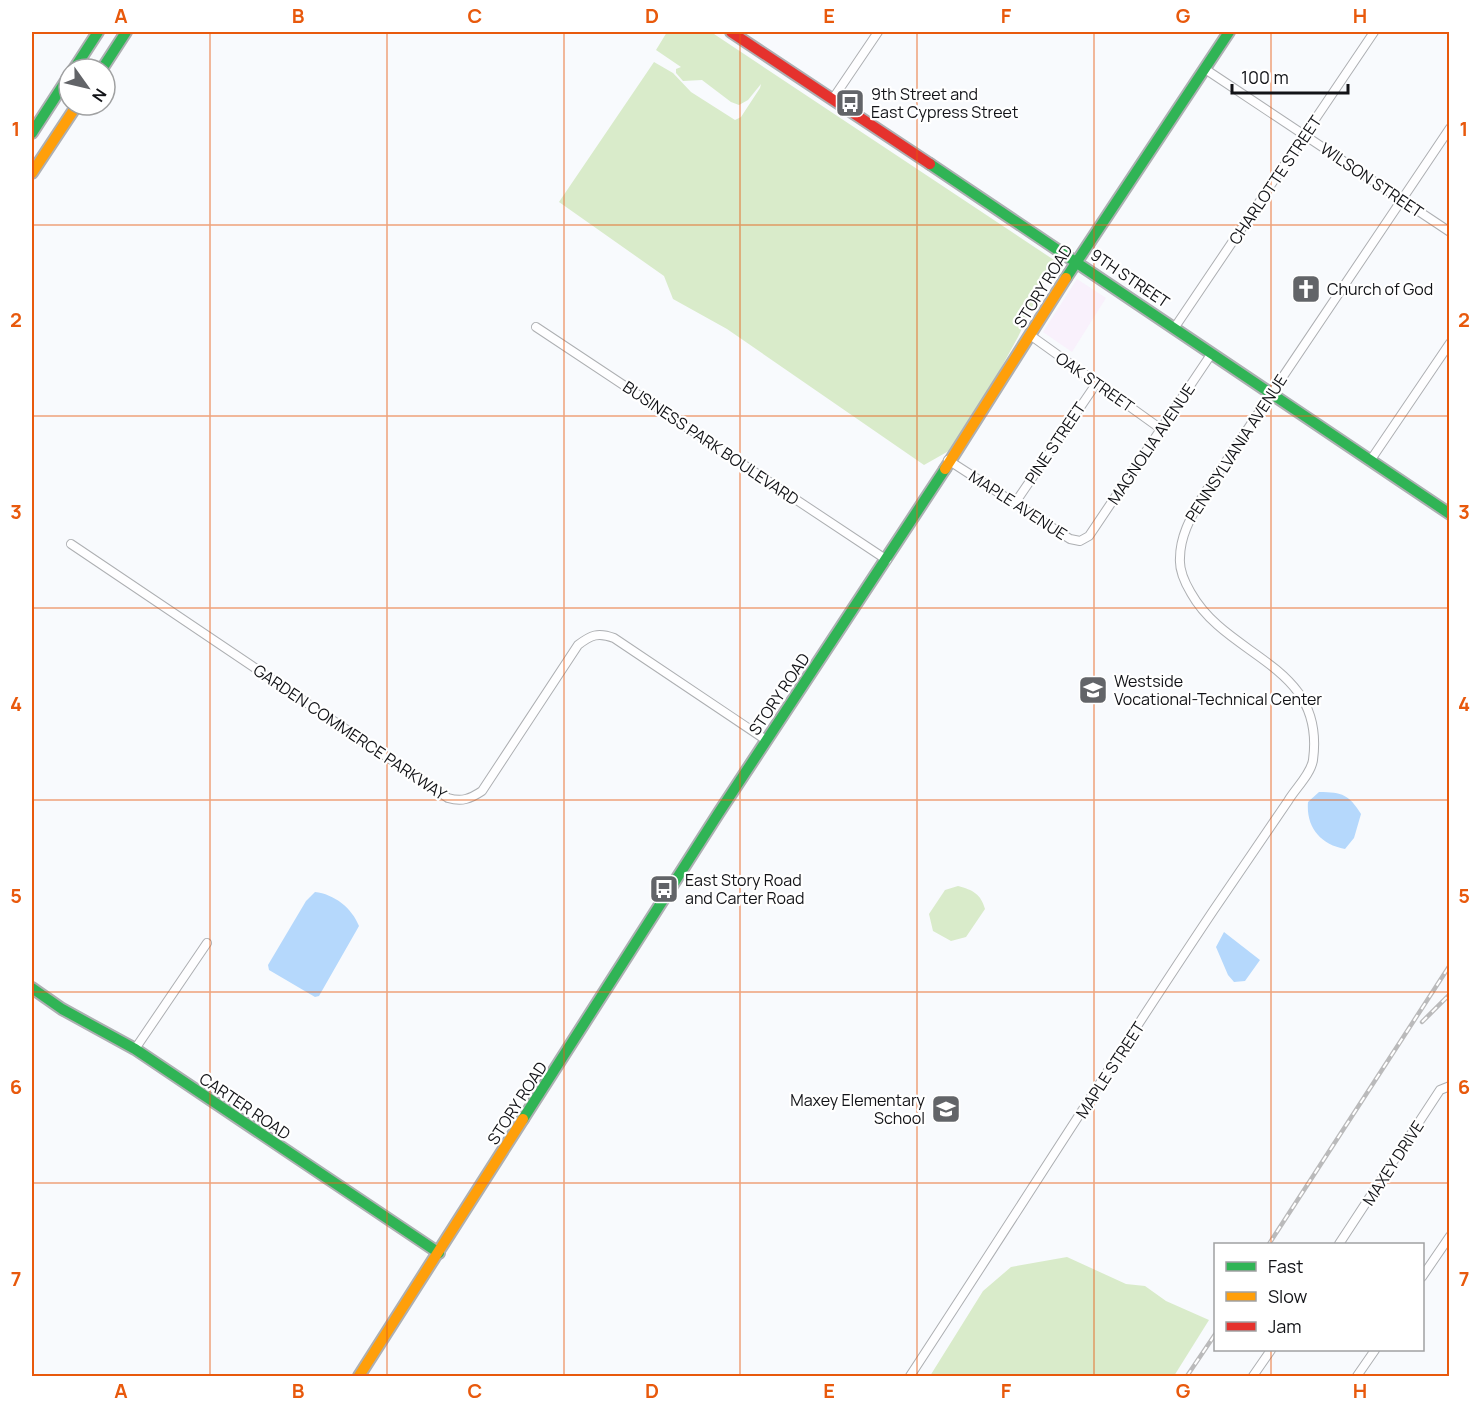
<svg xmlns="http://www.w3.org/2000/svg" width="1481" height="1408" font-family="Manrope,sans-serif">
<style>
.commercial{fill:#f9f1fc}
.green{fill:#d9ebca}
.water{fill:#b5d8fc}
.lines{fill:none;stroke-linecap:round;stroke-linejoin:round}
.street-casing{stroke:#adafb2;stroke-width:10}
.fast-casing{stroke:#adafb2;stroke-width:14}
.slow-casing{stroke:#adafb2;stroke-width:14}
.jam-casing{stroke:#adafb2;stroke-width:14}
.street{stroke:#fefeff;stroke-width:8}
.fast{stroke:#30b455;stroke-width:10}
.slow{stroke:#ff9f0a;stroke-width:10}
.jam{stroke:#e5322d;stroke-width:10}
.rail-casing{stroke:#bababb;stroke-width:4.5}
.rail{stroke:#fff;stroke-width:2;stroke-dasharray:7;stroke-linecap:butt}
.grid{fill:none;stroke:#e8590c;stroke-width:1.5;stroke-opacity:0.55}
.labels{text-anchor:middle;dominant-baseline:central;stroke-width:4.5;stroke-linejoin:round;paint-order:stroke}
.poi-label{font-size:16px;fill:#121317;stroke:#fff;text-anchor:start}
.street-label{font-size:16px;fill:#121317;stroke:#fff}
.neatline{fill:none;stroke:#e8590c;stroke-width:2}
.grid-label{font-size:20px;text-anchor:middle;font-weight:bold;fill:#e8590c}
</style>
<rect width="100%" height="100%" fill="#f8fafd"/>
<path class="commercial" d="M1077,279L1106,298L1072,352L1043,332Z"/>
<path class="green" d="M667,32H711L1054,260L1018,337L973,419L954,448L924,465L727,329L673,299L664,276L559,202L654,62L673,73L691,92L735,120L741,117L760,88L761,84L748,100L739,105L731,102L702,80L683,81L676,73V69L681,67L656,50Z
M958,886C973,890 981,894 985,909L966,937L951,941L933,931L929,914L945,890Z
M1067,1257L1126,1284L1145,1286L1166,1301L1209,1320L1174,1376H930L983,1291L1011,1267Z"/>
<path class="water" d="M1319,792C1343,792 1349,795 1361,814L1354,838L1345,849C1320,844 1306,827 1308,802Z
M315,892C334,894 352,908 359,926L319,996L315,997L269,970L268,965L306,901Z
M1224,932L1260,960L1245,981L1234,982L1228,975L1216,947Z"/>
<g class="lines">
<g class="street-casing">
<path id="street" d="M1205,69L1450,232
M832,100L878,32
M536,327L887,560
M1175,327L1374,32
M1030,335L1161,429
M948,460L1070,539L1080,541L1089,536L1212,353
M1370,461L1450,343
M1015,503L1096,384
M71,544L448,798C462,802 470,799 482,791L578,645C591,635 598,632 614,638L766,740
M135,1049L207,943
M1339,1244L1440,1090L1450,1086
M1422,1277L1450,1236
M910,1376C1011,1222 1110,1065 1213,911C1238,874 1263,838 1288,801C1295,789 1311,774 1313,760C1326,664 1228,659 1191,593C1185,583 1179,569 1180,558C1180,534 1193,514 1204,494L1450,128
M1253,1376L1271,1350
M1357,1376L1375,1350"/>
</g>
<g class="fast-casing">
<path id="fast" d="M74,69L98,32
M102,69L126,32
M32,133L69,76
M930,164L1450,514
M1066,278L1229,32
M32,988L62,1009L135,1049L439,1253
M523,1119L718,814L945,469"/>
</g>
<g class="slow-casing">
<path id="slow" d="M32,173L77,105
M945,469L1066,278
M359,1376L523,1119"/>
</g>
<g class="jam-casing">
<path id="jam" d="M731,32L930,164"/>
</g>
<use href="#street" class="street"/>
<use href="#fast" class="fast"/>
<use href="#slow" class="slow"/>
<use href="#jam" class="jam"/>
<g class="rail-casing">
<path id="rail" d="M1422,1022L1450,994
M1269,1244L1450,965
M1187,1376L1216,1333"/>
</g>
<use href="#rail" class="rail"/>
</g>
<path class="grid" d="M210,32V1376M387,32V1376M564,32V1376M740,32V1376M917,32V1376M1094,32V1376M1271,32V1244M32,225H1450M32,416H1450M32,608H1450M32,800H1450M32,992H1450M32,1183H1450M1271,1350V1376"/>
<defs>
<g id="bus-square" transform="scale(1.5)"><rect x="-9" y="-9" width="18" height="18" rx="4" fill="#626468" stroke="#fff"/><path d="M-5-6H5V4H4V6H2V4H-2V6H-4V4H-5ZM-3.5-4V0h7V-4ZM-3.5 1.2v1.5H-2V1.2ZM2 1.2v1.5H3.5V1.2Z" fill="#fff"/></g>
<g id="church-square" transform="scale(1.5)"><rect x="-9" y="-9" width="18" height="18" rx="4" fill="#626468" stroke="#fff"/><path d="M-1.2-6h2.4v3.5h3.3v2.4h-3.3V6h-2.4V-.1h-3.3v-2.4h3.3Z" fill="#fff"/></g>
<g id="school-square" transform="scale(1.5)"><rect x="-9" y="-9" width="18" height="18" rx="4" fill="#626468" stroke="#fff"/><path d="M0-5L7-2L0 1L-7-2ZM-4 1L0 2.5L4 1V4Q0 6-4 4Z" fill="#fff"/></g>
</defs>
<g fill-rule="evenodd">
<use href="#bus-square" x="850" y="103"/>
<use href="#church-square" x="1306" y="289"/>
<use href="#school-square" x="1093" y="690"/>
<use href="#bus-square" x="664" y="889"/>
<use href="#school-square" x="946" y="1109"/>
</g>
<g class="labels">
<g class="poi-label">
<text x="871" y="94">9th Street and<tspan x="871" dy="18">East Cypress Street</tspan></text>
<text x="1327" y="289">Church of God</text>
<text x="1114" y="681">Westside<tspan x="1114" dy="18">Vocational-Technical Center</tspan></text>
<text x="685" y="880">East Story Road<tspan x="685" dy="18">and Carter Road</tspan></text>
<text x="925" y="1100" text-anchor="end">Maxey Elementary<tspan x="925" dy="18">School</tspan></text>
</g>
<g class="street-label">
<text transform="translate(1275 180) rotate(-56)">CHARLOTTE STREET</text>
<text transform="translate(1372 180) rotate(34)">WILSON STREET</text>
<text transform="translate(1130 278) rotate(34)">9TH STREET</text>
<text transform="translate(1043 286) rotate(-58)">STORY ROAD</text>
<text transform="translate(1095 382) rotate(35)">OAK STREET</text>
<text transform="translate(711 443) rotate(34)">BUSINESS PARK BOULEVARD</text>
<text transform="translate(1055 443) rotate(-56)">PINE STREET</text>
<text transform="translate(1151 444) rotate(-56)">MAGNOLIA AVENUE</text>
<text transform="translate(1236 448) rotate(-57)">PENNSYLVANIA AVENUE</text>
<text transform="translate(1018 505) rotate(33)">MAPLE AVENUE</text>
<text transform="translate(779 694) rotate(-56)">STORY ROAD</text>
<text transform="translate(350 732) rotate(34)">GARDEN COMMERCE PARKWAY</text>
<text transform="translate(1110 1070) rotate(-57)">MAPLE STREET</text>
<text transform="translate(517 1103) rotate(-57)">STORY ROAD</text>
<text transform="translate(245 1106) rotate(34)">CARTER ROAD</text>
<text transform="translate(1393 1163) rotate(-57)">MAXEY DRIVE</text>
</g>
</g>
<rect width="1481" height="1408" fill="none" stroke="#ffffff" stroke-width="66"/>
<rect x="1214" y="1243" width="210" height="108" fill="#ffffff" stroke="#a0a1a2" stroke-width="1.5"/>
<rect x="1226" y="1262" width="30" height="9" fill="#30b455" stroke="#a0a1a2" stroke-width="1.5"/>
<text x="1268" y="1273" font-size="18" fill="#121317">Fast</text>
<rect x="1226" y="1292" width="30" height="9" fill="#ff9f0a" stroke="#a0a1a2" stroke-width="1.5"/>
<text x="1268" y="1303" font-size="18" fill="#121317">Slow</text>
<rect x="1226" y="1322" width="30" height="9" fill="#e5322d" stroke="#a0a1a2" stroke-width="1.5"/>
<text x="1268" y="1333" font-size="18" fill="#121317">Jam</text>
<g transform="translate(87 87) rotate(124)"><circle r="28" fill="#ffffff" stroke="#a0a1a2" stroke-width="1.5"/>
<path d="M0-4.5L10 22L0 15L-10 22Z" fill="#626468"/>
<text y="-9" font-size="16" font-weight="bold" text-anchor="middle" fill="#121317">N</text>
</g>
<path d="M1232 84v9h116v-9" fill="none" stroke="#121317" stroke-width="3"/>
<text x="1241" y="84" font-size="18" fill="#121317" stroke="#ffffff" stroke-width="4.5" paint-order="stroke">100 m</text>
<rect x="33" y="33" width="1415" height="1342" class="neatline"/>
<g class="grid-label">
<text x="121" y="23">A</text>
<text x="298" y="23">B</text>
<text x="475" y="23">C</text>
<text x="652" y="23">D</text>
<text x="829" y="23">E</text>
<text x="1006" y="23">F</text>
<text x="1183" y="23">G</text>
<text x="1360" y="23">H</text>
<text x="16" y="136">1</text>
<text x="1464" y="136">1</text>
<text x="16" y="327">2</text>
<text x="1464" y="327">2</text>
<text x="16" y="519">3</text>
<text x="1464" y="519">3</text>
<text x="16" y="711">4</text>
<text x="1464" y="711">4</text>
<text x="16" y="903">5</text>
<text x="1464" y="903">5</text>
<text x="16" y="1094">6</text>
<text x="1464" y="1094">6</text>
<text x="16" y="1286">7</text>
<text x="1464" y="1286">7</text>
<text x="121" y="1398">A</text>
<text x="298" y="1398">B</text>
<text x="475" y="1398">C</text>
<text x="652" y="1398">D</text>
<text x="829" y="1398">E</text>
<text x="1006" y="1398">F</text>
<text x="1183" y="1398">G</text>
<text x="1360" y="1398">H</text>
</g>
</svg>
